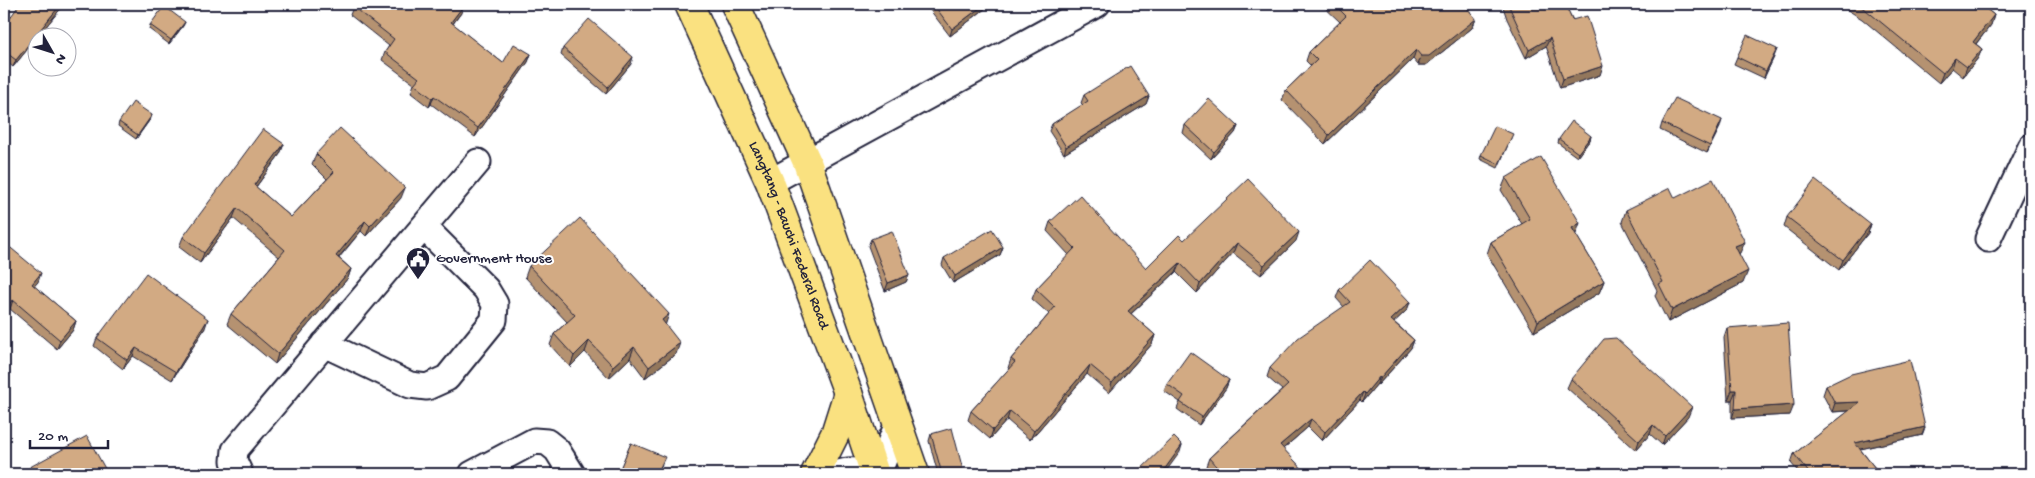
<svg xmlns="http://www.w3.org/2000/svg" width="2035" height="478" font-family="'Gochi Hand',sans-serif">
<style>
.lines{fill:none;stroke-linecap:round;stroke-linejoin:round}
.minor-casing{stroke:#22223b;stroke-width:29}
.major-casing{stroke:#22223b;stroke-width:31}
.minor{stroke:#fff;stroke-width:25}
.major{stroke:#fae180;stroke-width:28}
.wall{fill:#b59271;stroke:#22223b}
.shaded-wall{fill:#93775c;stroke:#22223b}
.building{fill:#d2aa83;stroke:#22223b}
.labels{text-anchor:middle;dominant-baseline:central;stroke-width:4;stroke-linejoin:round;paint-order:stroke}
.street-label{font-size:15px;fill:#22223b;stroke:#fff}
.poi-label{font-size:15px;fill:#22223b;stroke:#fff;text-anchor:start}
</style>
<rect width="100%" height="100%" fill="#fff"/>
<filter id="ink" filterUnits="userSpaceOnUse"><feTurbulence type="fractalNoise" baseFrequency=".02" numOctaves="2"/><feDisplacementMap in="SourceGraphic" scale="10" xChannelSelector="R" yChannelSelector="G"/><feConvolveMatrix kernelMatrix="1 2 1 2 8 2 1 2 1" color-interpolation-filters="sRGB"/></filter>
<g filter="url(#ink)">
<g class="lines">
<g class="minor-casing">
<path id="minor" d="M770,182L1097,4
M1988,239L2031,147
M324,344L410,385L427,387L447,378L494,320L495,304L486,289L424,227
M240,474L234,461L235,450L478,162
M472,474L534,441L547,442L557,450L572,474
M837,474C847,470 858,470 868,474
M878,474L898,423"/>
</g>
<g class="major-casing">
<g id="major">
<path id="s1" d="M689,4L770,182L848,393L875,474"/>
<path d="M735,4L807,162L915,474"/>
<path d="M815,474L835,434L848,393"/>
</g>
</g>
<use href="#minor" class="minor"/>
<use href="#major" class="major"/>
</g>
<path class="wall" d="M933,4H991L950,36L930,10Z
M1321,4H1464L1476,19L1472,28L1426,65H1418L1413,59L1325,144L1282,100L1286,90L1311,66L1306,61L1309,52L1340,22Z
M1502,4H1565L1600,75L1560,88L1546,46L1526,58L1507,19Z
M1848,4H1980L1994,15L1991,25L1976,44L1982,49L1978,58L1963,77L1952,68L1939,83L1862,19L1846,9Z
M62,7L13,67L4,60V22L9,19Z
M353,7L461,13L453,24L503,63L531,54L528,62L475,137L431,104L429,107L411,93L414,84L382,60L385,52L389,46L350,15Z
M185,22L183,26L169,44L149,29L150,25Z
M563,48L631,64L606,94L561,55Z
M1737,57H1774L1764,78L1734,64Z
M1084,95L1149,96L1146,104L1064,154L1049,131L1052,124L1083,105L1081,103Z
M151,118L136,139L118,126L119,122Z
M1662,123L1720,127L1707,153L1660,130Z
M1185,125L1238,126L1235,133L1211,159L1183,133Z
M1591,136L1590,140L1577,157L1558,143L1559,139Z
M1511,138L1498,168L1480,159L1481,155Z
M284,144L280,154L256,187L291,217L327,179L312,164L316,154L401,198L366,236L361,231L339,258L351,269L348,278L275,364L227,324L231,314L279,257L233,218L200,263L179,247L183,237Z
M1506,178L1576,235L1604,281L1599,293L1534,332L1487,254L1491,242L1522,224L1501,190Z
M1675,198L1740,253L1739,254L1743,283L1668,322L1655,296L1657,290L1622,222L1626,210Z
M1787,217L1871,224L1868,233L1839,270L1784,227Z
M1050,222L1146,268L1184,240L1296,241L1261,275L1233,253L1197,293L1176,272L1131,314L1155,335L1152,344L1109,393L1087,374L1030,440L1007,420L990,439L968,420L971,411L1009,369L1008,368L1011,359L1049,314L1032,299L1036,289L1069,255L1047,231Z
M871,239L909,275L906,282L885,291L868,246Z
M4,247L38,282L34,286L76,321L73,330L57,349L10,309L4,314Z
M1003,247L1000,255L953,283L942,265L944,258Z
M529,266L665,324L676,354L645,378L630,358L609,378L585,352L570,367L550,345L554,334L567,322L525,277Z
M1339,290L1410,302L1407,310L1394,322L1414,340L1411,348L1378,385L1377,384L1362,402L1360,400L1322,441L1308,427L1283,449L1307,474H1213L1206,466L1209,458L1282,390L1267,377L1270,368L1344,307L1336,298Z
M205,328L172,380L133,356L123,369L94,346L97,338Z
M1727,328L1790,415L1732,418V400H1728L1724,337Z
M1571,379L1688,417L1662,445L1650,434L1636,450L1567,388Z
M1229,380L1226,388L1199,425L1177,409L1180,402L1164,391L1167,384Z
M1826,386L1925,427L1922,435L1860,449L1879,473V474H1800L1791,463L1794,454L1849,411L1832,412L1823,395Z
M931,434L964,474H938L929,441Z
M631,443L662,464L658,474H618Z
M30,467L108,474H28Z"/>
<path class="shaded-wall" d="M61,4H63L62,7L13,67L16,60Z
M985,4H991L950,36L952,29Z
M464,5L461,13L448,30L451,22Z
M1994,15L1991,25L1970,51L1973,42Z
M1476,19L1472,28L1426,65H1418L1421,56Z
M185,22L183,26L169,44L171,40Z
M1550,38L1546,46L1526,58L1529,50Z
M1777,49L1774,57L1764,78L1766,71Z
M1982,49L1978,58L1963,77L1967,67Z
M1416,50L1413,59L1325,144L1329,135Z
M531,54L528,62L475,137L478,128Z
M633,57L631,64L606,94L608,87Z
M1955,58L1952,68L1939,83L1943,73Z
M1603,66L1600,75L1560,88L1563,79Z
M434,96L431,104L429,107L432,98Z
M1149,96L1146,104L1064,154L1066,147Z
M152,115L151,118L136,139L138,135Z
M1722,120L1720,127L1707,153L1710,146Z
M1238,126L1235,133L1211,159L1214,152Z
M1591,136L1590,140L1577,157L1578,153Z
M284,144L280,154L250,195L254,185Z
M405,188L401,198L366,236L370,226Z
M237,208L233,218L200,263L204,253Z
M365,221L361,231L332,265L336,256Z
M1580,223L1576,234L1572,228Z
M1871,224L1868,233L1839,270L1843,260Z
M1299,232L1296,241L1261,275L1264,265Z
M1745,242L1740,253L1731,258L1735,246Z
M1237,243L1233,253L1197,293L1200,284Z
M1003,247L1000,255L953,283L955,276Z
M1180,263L1176,272L1124,320L1128,311Z
M351,269L348,278L275,364L278,354Z
M1748,271L1743,283L1668,322L1672,310Z
M41,273L38,282L28,293L32,284Z
M909,275L906,282L885,291L888,283Z
M1604,281L1599,293L1534,332L1538,321Z
M13,300L10,309L4,314V308Z
M1410,302L1407,310L1388,328L1391,320Z
M669,314L665,326L662,320Z
M208,319L205,328L172,380L176,372Z
M76,321L73,330L57,349L60,340Z
M1155,335L1152,344L1109,393L1112,383Z
M1414,340L1411,348L1378,385L1381,377Z
M589,341L585,352L570,367L574,356Z
M680,343L676,354L645,378L649,367Z
M634,347L630,358L609,378L613,366Z
M136,348L133,356L123,369L127,360Z
M1090,365L1087,374L1030,440L1034,431Z
M1380,376L1377,384L1362,402L1365,394Z
M1229,380L1226,388L1199,425L1202,417Z
M1732,390H1736L1732,400H1728Z
M1363,392L1360,400L1322,441L1325,432Z
M1860,402L1857,410L1832,412L1835,403Z
M1794,405L1790,415L1732,418L1735,409Z
M1692,407L1688,417L1662,445L1665,436Z
M1010,411L1007,420L990,439L993,430Z
M1311,419L1308,427L1277,454L1280,445Z
M1653,425L1650,434L1636,450L1639,441Z
M1925,427L1922,435L1852,451L1855,443Z
M1182,445L1180,452L1164,474H1161Z"/>
<path class="building" d="M20,4H61L16,60L4,51V22L7,18L9,19Z
M356,4H463L464,5L451,22L503,63L514,44L531,54L478,128L434,96L432,98L414,84L419,78L385,52L394,39L353,7Z
M933,4H985L952,29Z
M1334,4H1464L1476,19L1429,56H1421L1416,50L1329,135L1286,90L1317,60L1309,52L1346,16Z
M1508,4H1565L1572,20L1587,16L1603,66L1563,79L1550,38L1529,50Z
M1856,4H1980L1994,15L1973,42L1982,49L1967,67L1955,58L1943,73L1866,10Z
M164,6L185,22L171,40L150,25Z
M589,19L633,57L608,87L563,48Z
M1747,35L1777,49L1766,71L1737,57Z
M1130,66L1149,96L1066,147L1052,124L1088,101L1084,95Z
M1675,98L1722,120L1710,146L1662,123Z
M1209,99L1238,126L1214,152L1185,125Z
M133,102L152,115L138,135L119,122Z
M1572,121L1591,136L1578,153L1559,139Z
M1495,126L1513,134L1499,164L1481,155Z
M340,128L405,188L370,226L365,221L336,256L351,269L278,354L231,314L285,250L237,208L204,253L183,237L263,129L284,144L254,185L291,217L334,172L316,154Z
M1541,157L1580,223L1572,228L1604,281L1538,321L1491,242L1530,219L1506,178Z
M1248,179L1299,232L1264,265L1237,243L1200,284L1180,263L1128,311L1155,335L1112,383L1090,365L1034,431L1010,411L993,430L971,411L1015,362L1011,359L1055,307L1036,289L1075,248L1050,222L1080,195L1146,268L1179,235L1184,240Z
M1713,179L1745,242L1735,246L1748,271L1672,310L1659,284L1663,282L1626,210L1670,188L1675,198Z
M1815,180L1871,224L1843,260L1787,217Z
M580,218L669,314L662,320L680,343L649,367L634,347L613,366L589,341L574,356L554,334L575,315L529,266Z
M992,229L1003,247L955,276L944,258Z
M892,231L909,275L888,283L871,239Z
M6,244L41,273L32,284L76,321L60,340L13,300L4,308V247Z
M1370,260L1410,302L1391,320L1414,340L1381,377L1380,376L1365,394L1363,392L1325,432L1311,419L1280,445L1307,474H1223L1209,458L1288,385L1270,368L1298,338L1350,302L1339,290Z
M146,273L208,319L176,372L136,348L127,360L97,338Z
M1788,323L1794,405L1735,409L1736,390H1732L1727,328Z
M1616,338L1692,407L1665,436L1653,425L1639,441L1571,379L1604,339Z
M1190,352L1229,380L1202,417L1180,402L1184,396L1167,384Z
M1910,360L1925,427L1855,443L1879,473L1878,474H1810L1794,454L1860,402L1835,403L1826,386L1851,374Z
M952,428L964,474H942L931,434Z
M87,436L108,474H34L30,467Z
M1174,437L1182,445L1161,474H1136Z
M631,443L665,457L657,474H626L619,471Z"/>
</g>
<defs>
<g id="civic-pin" transform="scale(1.25)"><path d="M0 17L-7.5 6A9.5 9.5 0 1 1 7.5 6Z" fill="#22223b" stroke="#fff"/><path d="M-.6-6.5H3V-4.5H.6V-3L4-1V1h2V6H-6V1h2V-1L-.6-3ZM-1.2 2.5V6h2.4V2.5Z" fill="#fff"/></g>
</defs>
<g fill-rule="evenodd">
<use href="#civic-pin" x="418" y="259"/>
</g>
<g class="labels">
<g class="street-label">
<text stroke="none"><textPath href="#s1" startOffset="252">Langtang - Bauchi Federal Road</textPath></text>
</g>
<g class="poi-label">
<text x="436" y="259">Government House</text>
</g>
</g>
<rect width="2035" height="478" fill="none" stroke="#fff" stroke-width="20"/>
<rect x="10" y="10" width="2015" height="458" fill="none" stroke="#22223b" stroke-width="2" filter="url(#ink)"/>
<g transform="translate(52 52) rotate(129)"><circle r="24" fill="#ffffff" stroke="#a7a7b1"/>
<path d="M0-4L9 19L0 12L-9 19Z" fill="#22223b"/>
<text y="-8" font-size="14" font-weight="bold" text-anchor="middle" fill="#22223b">N</text>
</g>
<path d="M30 440v8h78v-8" fill="none" stroke="#22223b" stroke-width="2.5"/>
<text x="38" y="440" font-size="15" fill="#22223b" stroke="#ffffff" stroke-width="4" paint-order="stroke">20 m</text>
</svg>
